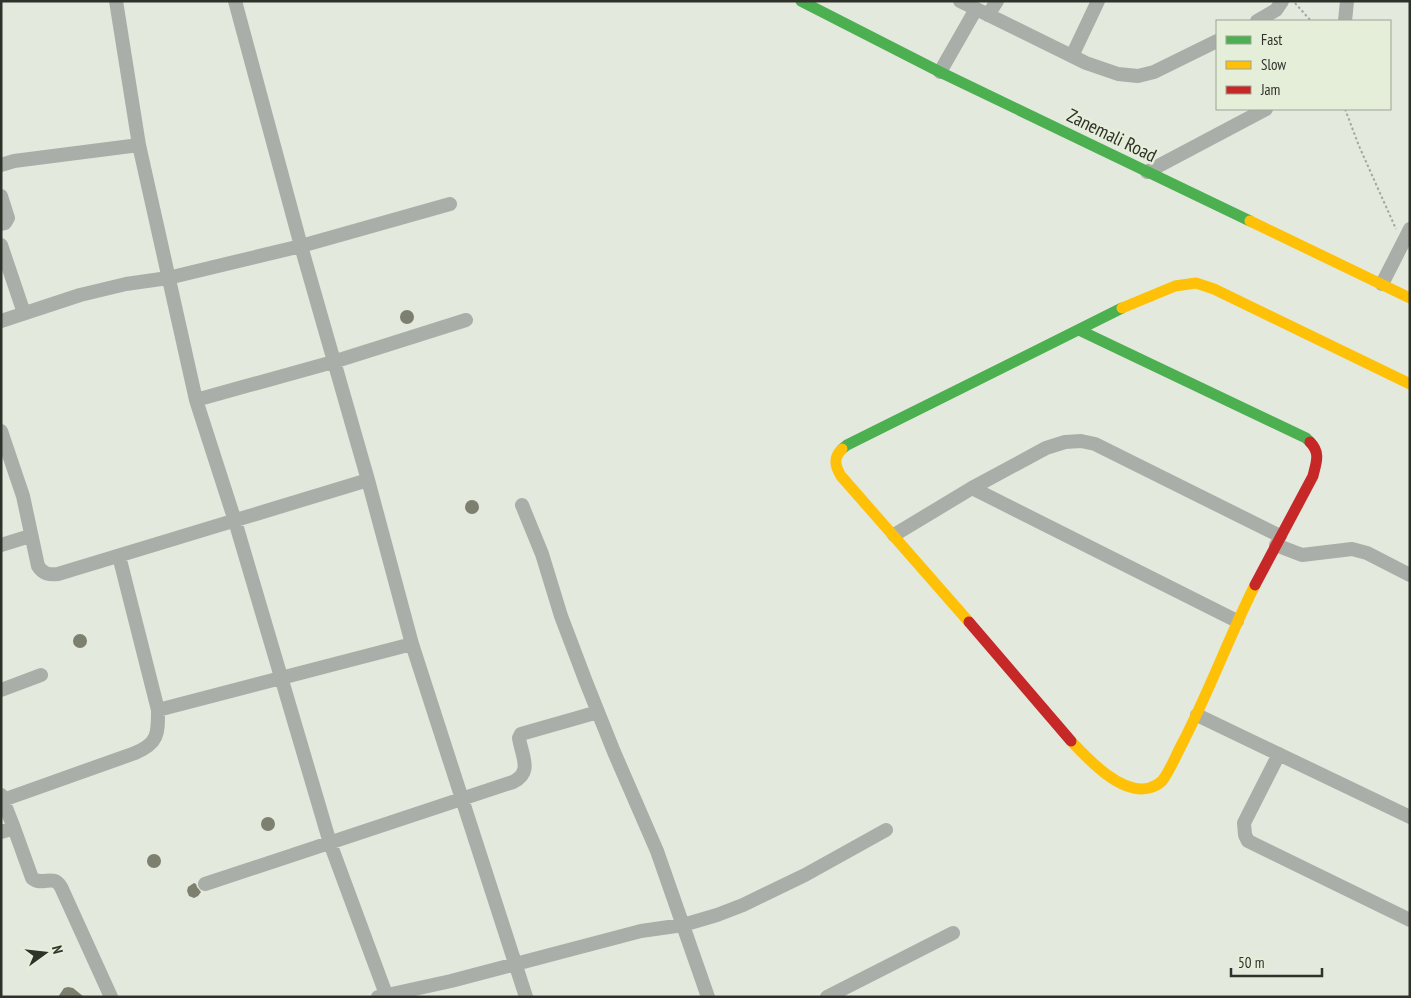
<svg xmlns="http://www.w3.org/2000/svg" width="1411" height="998" font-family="'PT Sans Narrow',sans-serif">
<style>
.building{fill:#7d7f6f}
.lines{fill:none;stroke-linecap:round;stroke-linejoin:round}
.path{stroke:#a3a7a2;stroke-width:2;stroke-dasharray:2.5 2.5;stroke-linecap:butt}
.street{stroke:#aaaea8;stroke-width:14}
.fast{stroke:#4caf50;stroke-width:11}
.slow{stroke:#ffc107;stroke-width:11}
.jam{stroke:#c62828;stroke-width:11}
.labels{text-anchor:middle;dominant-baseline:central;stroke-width:5;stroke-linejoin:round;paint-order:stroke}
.street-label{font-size:19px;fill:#2f322a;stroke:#e5eed9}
</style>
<rect width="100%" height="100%" fill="#e4e9de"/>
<path class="building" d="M400 317a7 7 0 1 1 14 0a7 7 0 1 1-14 0Z
M465 507a7 7 0 1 1 14 0a7 7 0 1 1-14 0Z
M73 641a7 7 0 1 1 14 0a7 7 0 1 1-14 0Z
M261 824a7 7 0 1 1 14 0a7 7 0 1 1-14 0Z
M147 861a7 7 0 1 1 14 0a7 7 0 1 1-14 0Z
M194,883L196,884L197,887L201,892L198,896L194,898L189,896L187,891L188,887Z
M68,987L73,988L84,997H58L64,988Z"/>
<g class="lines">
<path class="path" d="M1295,3L1311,21
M1345,109L1359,146L1396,229"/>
<path class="street" d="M116,1L139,145L196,400L235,521L330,843L387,997
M235,1L301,246L368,480L412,644L526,997
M960,1L1086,63L1118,74L1138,76L1154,72L1217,41
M988,15L997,1
M1257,21L1276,10L1282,1
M1345,21L1347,1
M1072,56L1098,1
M940,72L976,9
M1,165L14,161L139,145
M1147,172L1266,109
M1,196L8,218L5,223L1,224
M1,245L24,313
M1382,284L1410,229
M1,321L80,295L126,284L168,278L301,246L450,204
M196,400L333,362L466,320
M1,431L23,496L38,566C43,574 49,575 58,574L368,480
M972,488L1237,621
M522,505L542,554L561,616L586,682L614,752L657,851L708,997
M894,535L972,488L1046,448L1065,442L1081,441L1095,444L1280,536
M1,545L30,536
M1276,545L1302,555L1352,549L1367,553L1410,575
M1,690L41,675
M158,710L412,644
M1197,715L1410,817
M1279,754L1244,823L1245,835L1248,841L1410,920
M1,795L14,828L1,832
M3,800L135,753C159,743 158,733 158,710L119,556
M14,828L32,878C43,887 53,873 61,887L111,997
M205,884L513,782C533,772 522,757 519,738L521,734L598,712
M378,997L451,981L641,931L683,925L717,915L743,905L805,875L886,830
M827,997L953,933"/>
<path class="fast" d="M801,1L940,72L1250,221
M1079,330L1306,438L1310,442
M842,449L847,445L1122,308"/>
<path class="slow" d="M1250,221L1410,298
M1122,308L1175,286L1196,283L1214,289L1410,384
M842,449C833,458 835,466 841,476L969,622
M1071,741C1088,759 1121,795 1149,788C1153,787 1159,784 1162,781C1170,771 1176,755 1182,744C1209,692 1229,637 1255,585"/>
<path class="jam" d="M1255,585L1313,476C1316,463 1321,453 1310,442
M969,622L1071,741"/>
</g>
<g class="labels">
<g class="street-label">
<text transform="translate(1112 135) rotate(26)">Zanemali Road</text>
</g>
</g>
<rect width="1411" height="998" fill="none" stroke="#2f322a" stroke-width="5"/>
<rect x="1216" y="20" width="175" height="90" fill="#e5eed9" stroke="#9ca393"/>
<rect x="1226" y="36" width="25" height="8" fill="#4caf50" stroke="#9ca393"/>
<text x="1261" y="45" font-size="15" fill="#2f322a">Fast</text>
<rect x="1226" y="61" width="25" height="8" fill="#ffc107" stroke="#9ca393"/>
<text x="1261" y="70" font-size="15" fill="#2f322a">Slow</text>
<rect x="1226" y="86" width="25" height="8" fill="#c62828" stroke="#9ca393"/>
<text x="1261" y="95" font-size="15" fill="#2f322a">Jam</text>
<g transform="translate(45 953) rotate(75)" stroke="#e5eed9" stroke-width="4" paint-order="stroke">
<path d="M0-4L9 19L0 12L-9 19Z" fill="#2f322a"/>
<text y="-8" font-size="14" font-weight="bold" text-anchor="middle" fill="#2f322a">N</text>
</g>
<path d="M1231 968v8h91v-8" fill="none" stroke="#2f322a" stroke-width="2.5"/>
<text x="1238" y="968" font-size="15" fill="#2f322a" stroke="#e5eed9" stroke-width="4" paint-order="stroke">50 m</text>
</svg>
